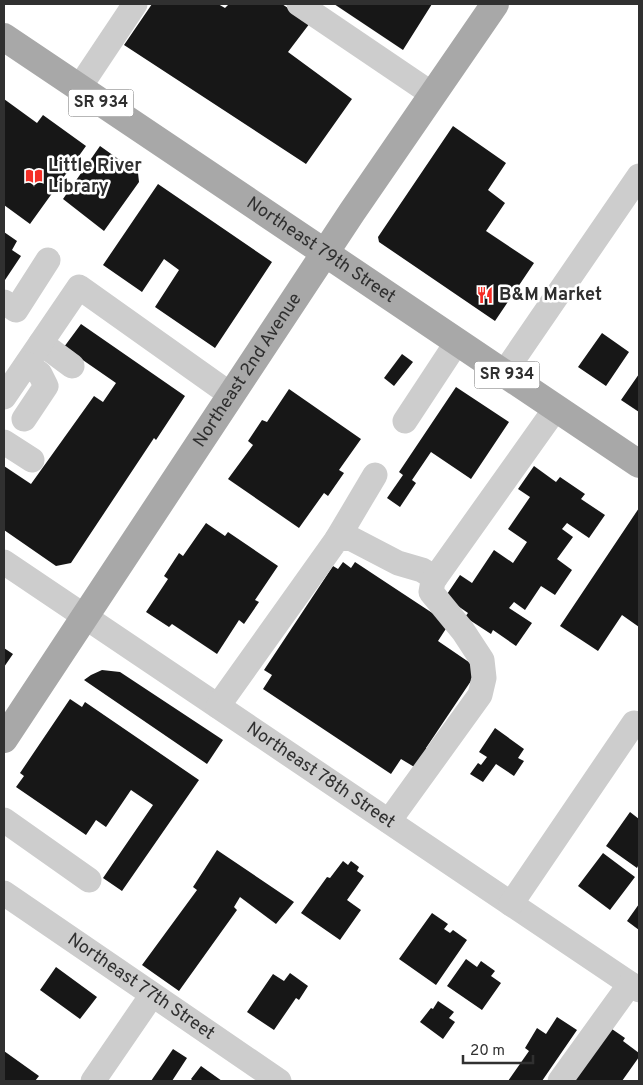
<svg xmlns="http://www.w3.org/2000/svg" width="643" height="1085" font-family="Overpass,sans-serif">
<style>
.building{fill:#171717}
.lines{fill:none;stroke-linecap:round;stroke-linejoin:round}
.minor{stroke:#cdcdcd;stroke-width:25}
.major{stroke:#a8a8a8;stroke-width:28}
.labels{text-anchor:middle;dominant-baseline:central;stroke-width:5;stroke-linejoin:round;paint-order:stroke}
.shield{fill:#fff;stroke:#6e6e6e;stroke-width:1}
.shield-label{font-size:16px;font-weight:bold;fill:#303030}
.poi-label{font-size:18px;font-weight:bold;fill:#303030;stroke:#fff;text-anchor:start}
.street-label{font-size:18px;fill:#303030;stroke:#fff}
</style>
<rect width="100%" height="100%" fill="#fff"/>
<path class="building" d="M152,4H218L225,8L229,4H282L310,23L288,52L352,99L306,164L124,45Z
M334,4H432L403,50Z
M4,99L37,123L43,115L86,146L30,224L4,205Z
M453,126L506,163L488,190L505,203L486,231L534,263L495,321L379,242L378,237Z
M100,146L138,173L139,182L104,231L63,199Z
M158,184L272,262L215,348L155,307L179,270L164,259L142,292L103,265Z
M4,232L17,241L12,250L21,256L5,280L4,279Z
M81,324L185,396L156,440L154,438L71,563L56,566L4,530V466L31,484L94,396L103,402L116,383L64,347Z
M602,333L629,352L606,386L578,367Z
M402,354L413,362L394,386L384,378Z
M639,374V412L621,400Z
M456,387L509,422L471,479L431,452L412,480L416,483L400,507L387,498L403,475L399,472Z
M289,389L361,439L339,470L344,473L328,496L324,493L299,528L228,479L253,445L248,441L262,420L267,422Z
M534,466L556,482L560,477L585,494L581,499L605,515L589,538L567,523L562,529L573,537L557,559L572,570L555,595L541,586L525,610L514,602L509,608L532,623L516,646L493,630L491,634L465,617L468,613L445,597L460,575L472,583L494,550L513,563L527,542L508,529L530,497L518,489Z
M639,508V627L622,615L598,651L560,626Z
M206,523L225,536L228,532L278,566L255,600L259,602L244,624L239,620L217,654L172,624L169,627L146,612L168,579L164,576L179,553L183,556Z
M343,562L351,568L355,562L449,624L438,641L479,669L426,748L429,749L416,768L401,759L391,774L263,689L272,675L264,670L333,566L338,569Z
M4,648L13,654L4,667Z
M102,670L120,672L223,740L207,764L84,680L91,675Z
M70,699L82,707L85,702L199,780L122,891L103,878L153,805L131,790L106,827L96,820L86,835L16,787L24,776L20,773Z
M495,728L524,749L518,758L524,761L514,776L496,764L483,782L470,774L478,763L481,765L487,757L479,752Z
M630,812L639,819V864L637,868L606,846Z
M217,850L294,902L276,924L240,897L234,907L237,910L179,991L142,965L197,890L193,887Z
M603,853L635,877L610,910L578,886Z
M343,861L348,865L351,861L359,867L357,871L364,876L347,900L361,910L340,940L301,913L327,877L330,878Z
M639,904V930L627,921Z
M432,913L448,924L444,929L450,933L453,930L467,940L436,985L399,959Z
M466,959L477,967L481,961L495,971L491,976L501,983L482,1010L447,986Z
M56,967L97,997L80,1019L40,990Z
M290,973L308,986L299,1000L296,998L274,1030L247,1012L273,974L284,981Z
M438,1001L454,1012L449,1018L455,1022L443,1039L420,1022L431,1008L433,1009Z
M557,1017L577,1030L542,1081H508L529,1051L525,1048L537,1028L546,1034Z
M609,1027L625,1038L623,1041L639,1053V1057L622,1081H571Z
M173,1049L187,1058L172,1081H151Z
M4,1051L39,1076L35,1081H4Z
M201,1066L222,1081H193L191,1079Z"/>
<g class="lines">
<g class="minor">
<path d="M299,4L432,94"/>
<path d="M79,88L135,4"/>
<path d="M4,302L16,310L48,260"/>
<path d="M41,343L72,366"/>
<path d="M504,373L639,176"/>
<path d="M4,397L79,287L231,395"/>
<path d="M24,419L46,386L40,374L27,364"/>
<path d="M405,421L457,342"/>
<path d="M4,442L32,460"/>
<path d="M337,539L375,475"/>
<path id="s1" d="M4,562L639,990"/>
<path d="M218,706L337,539L350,538L398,563L422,570L435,578"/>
<path d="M4,820L89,880"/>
<path d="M389,821L480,695L484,678L482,660L463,631L431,592L433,581L556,408"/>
<path id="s2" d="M4,893L279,1081"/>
<path d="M511,904L634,723"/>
<path d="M93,1081L152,995"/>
<path d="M560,1081L630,984"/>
</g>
<g class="major">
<path id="s3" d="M4,37L639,464"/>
<path id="s4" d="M4,739L352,212L495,4"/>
</g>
</g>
<defs>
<g id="library-bare" transform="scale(1.35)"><path d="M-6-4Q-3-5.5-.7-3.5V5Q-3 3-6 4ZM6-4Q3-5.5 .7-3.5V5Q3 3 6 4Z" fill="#f42d25" stroke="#fff" stroke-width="2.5" paint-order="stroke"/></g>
<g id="restaurant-bare" transform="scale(1.35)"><path d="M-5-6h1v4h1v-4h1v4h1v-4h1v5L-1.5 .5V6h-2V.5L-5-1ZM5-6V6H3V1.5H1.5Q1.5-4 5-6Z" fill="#f42d25" stroke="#fff" stroke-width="2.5" paint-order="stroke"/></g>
</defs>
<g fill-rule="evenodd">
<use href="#library-bare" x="34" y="176"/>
<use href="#restaurant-bare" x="485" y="295"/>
</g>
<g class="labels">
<g class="shield">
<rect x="68.5" y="89.5" width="65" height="27" rx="4"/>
<rect x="474.5" y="361.5" width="65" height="27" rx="4"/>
</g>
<g class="shield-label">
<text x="101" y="103">SR 934</text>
<text x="507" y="375">SR 934</text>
</g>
<g class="poi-label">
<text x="48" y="166">Little River<tspan x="48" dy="21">Library</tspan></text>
<text x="499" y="295">B&amp;M Market</text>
</g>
<g class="street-label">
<text stroke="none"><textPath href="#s3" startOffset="382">Northeast 79th Street</textPath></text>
<text stroke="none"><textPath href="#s4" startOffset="442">Northeast 2nd Avenue</textPath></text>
<text stroke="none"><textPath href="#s1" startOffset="382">Northeast 78th Street</textPath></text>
<text stroke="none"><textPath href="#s2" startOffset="166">Northeast 77th Street</textPath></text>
</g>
</g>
<rect width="643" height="1085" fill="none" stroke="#303030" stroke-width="10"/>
<path d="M463 1055v8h70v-8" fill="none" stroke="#303030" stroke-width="2.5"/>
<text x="470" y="1055" font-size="15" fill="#303030" stroke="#ffffff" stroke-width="4" paint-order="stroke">20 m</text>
</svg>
